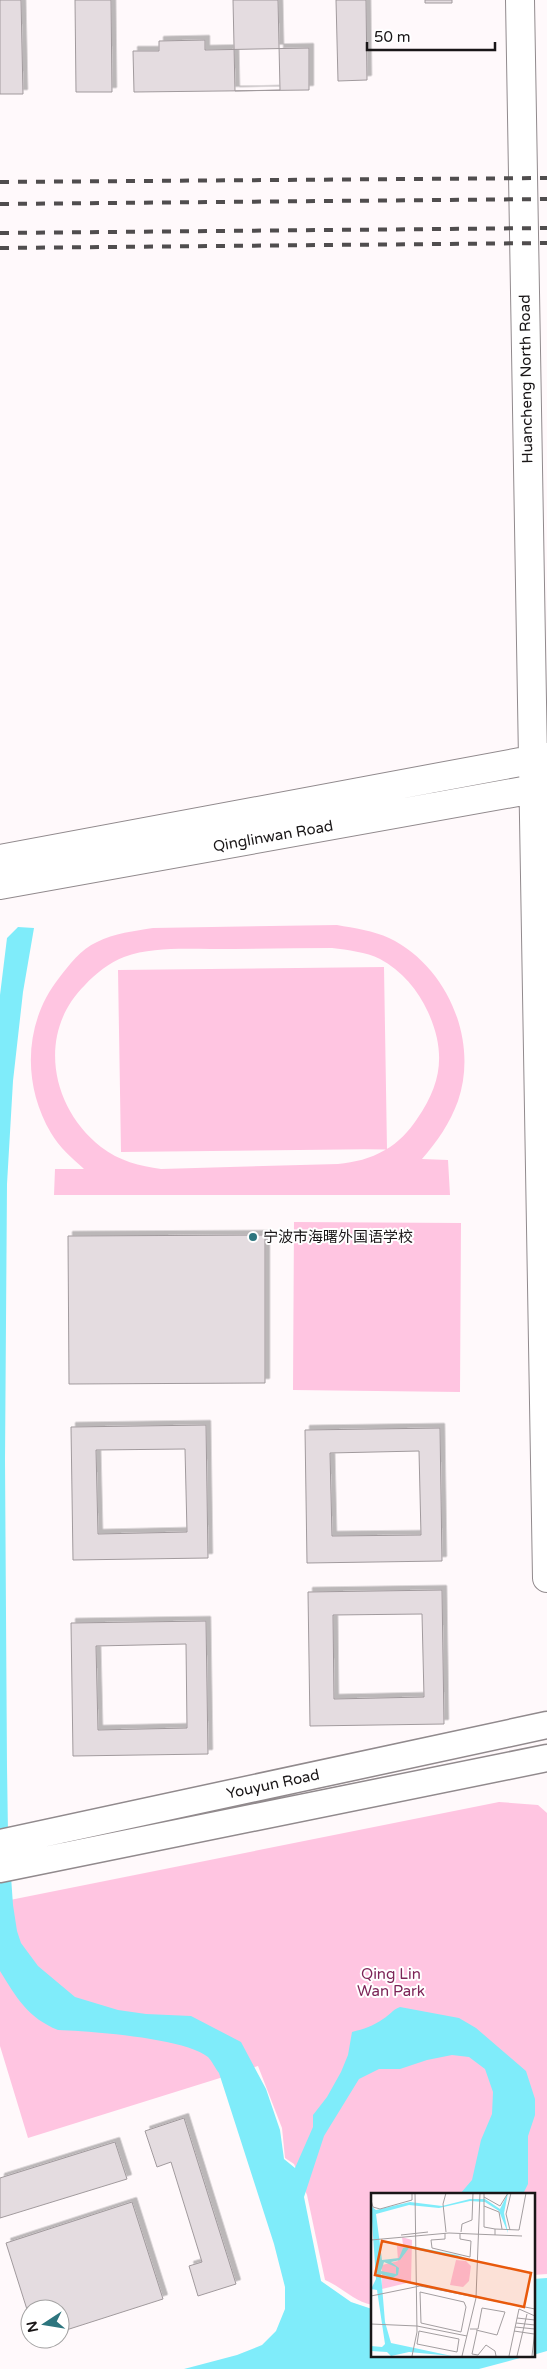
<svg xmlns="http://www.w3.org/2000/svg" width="547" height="2369" font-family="'Varela Round','Noto Sans SC',sans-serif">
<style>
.green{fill:#ffc5e1;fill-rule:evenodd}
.water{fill:#7fecfa}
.building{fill:#e4dce0;stroke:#a19a9d;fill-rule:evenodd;filter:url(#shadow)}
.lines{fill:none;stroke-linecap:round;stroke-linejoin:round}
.secondary-casing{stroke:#918a8d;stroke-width:29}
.primary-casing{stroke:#918a8d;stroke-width:30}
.secondary{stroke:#fff;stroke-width:26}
.primary{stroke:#fff;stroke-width:28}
.rail{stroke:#504d4e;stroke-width:4;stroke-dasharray:9 9;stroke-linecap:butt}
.poi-dot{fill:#2d757e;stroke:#fff;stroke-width:2}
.labels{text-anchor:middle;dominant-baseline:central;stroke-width:4;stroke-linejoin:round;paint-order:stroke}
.street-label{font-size:15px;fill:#191617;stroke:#fff}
.poi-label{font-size:15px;fill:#191617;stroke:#fff;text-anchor:start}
.park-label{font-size:15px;fill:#7c2457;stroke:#fff}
.inset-road{fill:none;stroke:#a39ea0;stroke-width:1}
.view{fill:#e8590c;fill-opacity:0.15;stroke:#e8590c;stroke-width:2.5}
.inset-edge{fill:none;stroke:#191617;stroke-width:2.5}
</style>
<defs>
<filter id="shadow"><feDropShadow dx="4.5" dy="-4.5" stdDeviation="0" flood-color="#0004"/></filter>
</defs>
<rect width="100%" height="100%" fill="#fff9fb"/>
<path class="green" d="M337,925C354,928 374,931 389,938C447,966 479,1040 458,1101C450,1123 437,1142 422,1159L448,1160L450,1195H54L55,1169H84C72,1158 59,1147 51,1133C22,1084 24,1022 59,978C69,965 81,949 97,942C114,933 135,931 153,928ZM332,948C348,950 366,952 380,959C402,971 418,990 428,1012C446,1052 442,1083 417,1119C409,1131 398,1143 385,1150C370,1159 355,1162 338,1164L161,1169C140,1166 119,1161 101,1147C50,1107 37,1032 85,985C95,974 110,962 124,957C152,947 183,949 211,949C251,949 292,948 332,948Z
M384,967L387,1149L121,1152L118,970Z
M294,1222L461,1223L460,1392L293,1390Z
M499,1802L538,1805L547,1813V2274L533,2275V2194H372V2305C353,2301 342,2287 325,2280L307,2195L294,2164L285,2158L282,2128L258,2066L28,2138L0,2046V1902Z"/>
<path class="water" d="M18,927L34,928L23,992L13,1081L7,1184L5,1460L7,1767L8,1834L13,1905L17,1931L21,1943L38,1966L75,1997L118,2010L146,2014L191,2016L241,2042L266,2089L280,2130L284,2159L295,2168L313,2127V2115L327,2097L341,2072L348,2055L352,2032C364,2029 373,2026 383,2019C390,2015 392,2010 400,2007L459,2018L476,2028L526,2071L535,2099V2115L528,2136V2184L523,2194H460L472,2180L481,2140L492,2114L493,2092L485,2069L469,2057L452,2055L427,2060L400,2069H379L359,2079L324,2136L304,2197L321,2281L351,2302L372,2309V2355H531L479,2369H184L237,2355L262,2345L276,2331L285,2309V2287L274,2244L219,2073C215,2068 212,2061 208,2057C185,2038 89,2031 58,2030C28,2018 16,1997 0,1971V995L7,938Z
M547,2278V2351L533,2355V2279Z"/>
<path class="building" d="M0,0H21L23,94H0Z
M75,0H111L112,92H76Z
M233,0H278L280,90L235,91Z
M336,0H366L367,80L338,81Z
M425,0H452V3H425Z
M205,40V50L309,48V90L134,92L133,51H159V41Z
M265,1235V1383L69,1384L68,1236Z
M206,1425L208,1558L73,1560L71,1427ZM185,1449L187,1532L98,1534L96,1450Z
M440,1428L442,1561L307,1563L305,1430ZM419,1451L421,1535L332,1536L330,1453Z
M442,1590L444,1724L310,1726L308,1592ZM422,1614L424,1697L334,1699L333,1615Z
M206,1621L208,1754L73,1756L71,1623ZM186,1644L187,1728L98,1730L96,1646Z
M184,2118L236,2284L198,2296L189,2266L202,2262L171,2162L157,2167L145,2131Z
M115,2142L127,2179L0,2218V2178Z
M132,2202L163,2299L60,2332V2309H30V2319L6,2243Z"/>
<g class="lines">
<g class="secondary-casing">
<path id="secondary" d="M0,1843L547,1725
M0,1869L547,1758"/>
</g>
<g class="primary-casing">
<path id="primary" d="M520,0L547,1578
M0,859L547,757
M0,885L534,789H547"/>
</g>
<use href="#secondary" class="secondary"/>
<use href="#primary" class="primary"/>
<path class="rail" d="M0,182L547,178
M0,204L547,199
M0,233L547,228
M0,248L547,243"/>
</g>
<circle class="poi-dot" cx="253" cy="1237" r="5"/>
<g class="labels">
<g class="street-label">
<text transform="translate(526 379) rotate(-91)">Huancheng North Road</text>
<text transform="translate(273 836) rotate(-10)">Qinglinwan Road</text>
<text transform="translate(273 1784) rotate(-12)">Youyun Road</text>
</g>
<g class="poi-label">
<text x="263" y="1237">宁波市海曙外国语学校</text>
</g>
<g class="park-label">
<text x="391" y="1974">Qing Lin<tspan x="391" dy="17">Wan Park</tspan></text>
</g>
</g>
<g transform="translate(371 2193)">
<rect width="164" height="164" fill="#fff9fb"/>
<path d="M31,44L41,47L40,89L11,96V72L27,68L26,53L32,52ZM85,67L95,68L100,73L98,88L92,94L79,92Z" fill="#ffc5e1"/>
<path d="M137,0L133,20L137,40L128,18L114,9L99,8L68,15L38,12L5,21L11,67L28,65L32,55L40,53L86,62L102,68L38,55L29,67L20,69L28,75L27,82L21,85L10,81L14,129L20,150L81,163L38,159L20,163L16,159L0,158V153L11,154L14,151L6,97L0,96L5,86L0,13L5,17L39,9L71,13L99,6H114L129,16ZM13,69L25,74V81L10,78Z" fill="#7fecfa" fill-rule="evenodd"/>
<path class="inset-road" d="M113,0V34L124,36M113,4L129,13L137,0M0,7L2,14L9,16L41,7V0M113,13L128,19L131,36M139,37L135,21L140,0M75,39L72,11L75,0M90,39L91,31L101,27L102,0M74,40V46L60,47L61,55L99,64L100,48L89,46V41M30,42L57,39M124,42V36L148,37L155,0M0,47L78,40L151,43M49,99L93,109L95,114L90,139L50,130ZM0,103L49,93L164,116M146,125L164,127M145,130L164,132M0,131L46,133L96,143M144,134L164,136M99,136H107L111,115L134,119L126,142L105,137M48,138L88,146L86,159L46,151ZM106,138L101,161L107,162L115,152L124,158L125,163M143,138L163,141M41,163L46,139L44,0M91,163L105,105L109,0M138,163L148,116L164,123M146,163L156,121M161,163L164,137"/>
<path class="view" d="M11,48L160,80L153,114L4,82Z"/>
<rect width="164" height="164" class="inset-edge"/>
</g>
<g transform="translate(45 2324) rotate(258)"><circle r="24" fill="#ffffff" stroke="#a3a2a2"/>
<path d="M0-4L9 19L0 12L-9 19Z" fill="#2d757e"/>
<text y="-8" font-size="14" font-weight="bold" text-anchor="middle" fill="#191617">N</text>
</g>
<path d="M367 42v8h128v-8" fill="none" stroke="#191617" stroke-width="2.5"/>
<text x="374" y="42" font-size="15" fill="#191617" stroke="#ffffff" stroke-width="4" paint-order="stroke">50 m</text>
</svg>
